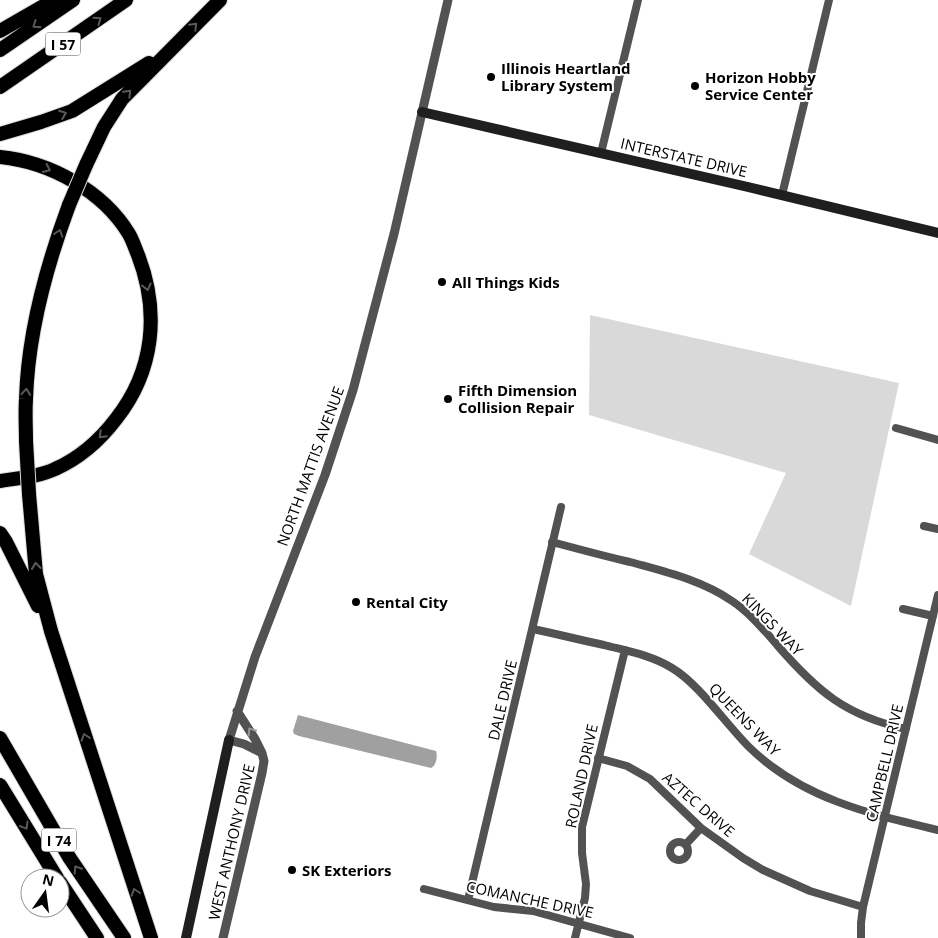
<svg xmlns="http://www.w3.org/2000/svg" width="938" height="938" font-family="'Open Sans',sans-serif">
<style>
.green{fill:#d9d9d9}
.water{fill:#a0a0a0}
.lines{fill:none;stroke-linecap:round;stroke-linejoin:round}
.motorway-casing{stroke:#dbdbdb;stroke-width:16}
.minor{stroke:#525252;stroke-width:8}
.tertiary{stroke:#525252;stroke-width:9}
.secondary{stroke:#1f1f1f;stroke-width:10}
.motorway{stroke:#000;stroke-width:14}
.motorway-bridge-casing{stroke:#dbdbdb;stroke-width:16;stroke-linecap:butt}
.motorway-bridge{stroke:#000;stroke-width:14}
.oneway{stroke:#595959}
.oneway2{stroke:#979797}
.poi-dot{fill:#000;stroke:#fff;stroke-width:2}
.labels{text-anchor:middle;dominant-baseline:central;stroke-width:4;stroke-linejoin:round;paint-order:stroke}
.shield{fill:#fff;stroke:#4c4c4c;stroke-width:1}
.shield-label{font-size:14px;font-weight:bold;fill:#000}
.poi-label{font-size:15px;font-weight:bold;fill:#000;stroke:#fff;text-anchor:start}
.street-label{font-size:15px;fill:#000;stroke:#fff}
</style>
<rect width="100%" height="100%" fill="#fff"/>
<path class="green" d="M590,315L899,383L851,606L749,554L786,473L589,415Z"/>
<path class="water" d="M298,715L436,751C438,756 436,766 431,768L299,736L294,734L293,731Z"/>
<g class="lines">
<g class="motorway-casing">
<path id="motorway" d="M0,31L54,0
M0,50L73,0
M0,87L126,0
M0,134L41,122L72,111L149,63
M0,157C50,162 103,191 129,234C133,241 135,248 138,255C160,312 154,371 116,419C100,440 80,458 55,469C38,477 18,478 0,481
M86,165L104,127L122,99L220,0
M26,441C26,427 25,413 26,399C28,333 46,267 69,205
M29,494L36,574L51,631L151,938
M0,533L6,542L38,606
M0,738L69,857L124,938
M0,785L57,878
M60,882L97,938"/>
</g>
<path class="minor" d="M601,153L638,0
M782,195L829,0
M896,428L938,440
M924,526L938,529
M552,542C578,549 604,556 630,562C666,572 701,580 732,601C750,613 764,630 778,646C817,691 846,716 906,729
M903,609L933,616
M533,629C557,634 580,640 604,645C627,651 651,655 672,668C699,684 725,723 749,747C801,798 869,814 938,830
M598,758L627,766L650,779L701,828L743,858L763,870L810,891L863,907
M670 851a9 9 0 1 1 18 0a9 9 0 1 1-18 0Z
M686,844L701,828
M424,889L494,907L533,911L630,938
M468,900L561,507
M575,938L585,898L586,884L582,853V827L625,650
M861,938V923L863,907L938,595"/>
<path class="tertiary" d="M237,711L255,739L262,753
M223,938L262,773L264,761L262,753L244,744L229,740L255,657L325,475L353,390L394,234L448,0"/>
<path class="secondary" d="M422,112L748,187L938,233
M186,938L229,740"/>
<use href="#motorway" class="motorway"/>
<g class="motorway-bridge-casing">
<path id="motorway-bridge" d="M69,205L86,165
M26,441L29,494"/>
</g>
<use href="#motorway-bridge" class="motorway-bridge"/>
</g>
<defs><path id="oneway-chevron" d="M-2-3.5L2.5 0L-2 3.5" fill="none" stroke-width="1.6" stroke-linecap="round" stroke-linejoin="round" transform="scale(1.25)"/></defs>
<g class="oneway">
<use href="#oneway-chevron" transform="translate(98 20) rotate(-35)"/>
<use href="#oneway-chevron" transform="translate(36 25) rotate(145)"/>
<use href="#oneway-chevron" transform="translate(194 26) rotate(-45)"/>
<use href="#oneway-chevron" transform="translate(128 93) rotate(-46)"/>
<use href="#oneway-chevron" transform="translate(63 114) rotate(-21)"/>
<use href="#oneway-chevron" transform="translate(47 169) rotate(25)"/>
<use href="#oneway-chevron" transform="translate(59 233) rotate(-72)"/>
<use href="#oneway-chevron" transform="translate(147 287) rotate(76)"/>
<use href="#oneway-chevron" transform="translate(26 392) rotate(-85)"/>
<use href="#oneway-chevron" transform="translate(102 435) rotate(135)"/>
<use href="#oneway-chevron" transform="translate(36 566) rotate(-96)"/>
<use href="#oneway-chevron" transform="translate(85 737) rotate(-108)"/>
<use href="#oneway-chevron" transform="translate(25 826) rotate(59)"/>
<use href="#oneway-chevron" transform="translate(77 869) rotate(-123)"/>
<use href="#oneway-chevron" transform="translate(135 892) rotate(-108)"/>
</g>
<use class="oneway2" href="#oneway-chevron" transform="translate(251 731) rotate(-123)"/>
<g class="poi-dot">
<circle cx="491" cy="77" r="5"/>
<circle cx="695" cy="86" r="5"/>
<circle cx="442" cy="282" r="5"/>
<circle cx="448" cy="399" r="5"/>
<circle cx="356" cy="602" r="5"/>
<circle cx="292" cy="870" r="5"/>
</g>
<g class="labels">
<g class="shield">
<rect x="45.5" y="32.5" width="35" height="23" rx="4"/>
<rect x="41.5" y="828.5" width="35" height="23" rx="4"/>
</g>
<g class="shield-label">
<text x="63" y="44">I 57</text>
<text x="59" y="840">I 74</text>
</g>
<g class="poi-label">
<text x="501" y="68">Illinois Heartland<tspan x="501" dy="17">Library System</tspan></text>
<text x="705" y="77">Horizon Hobby<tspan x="705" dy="17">Service Center</tspan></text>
<text x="452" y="282">All Things Kids</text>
<text x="458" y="390">Fifth Dimension<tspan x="458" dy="17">Collision Repair</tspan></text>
<text x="366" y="602">Rental City</text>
<text x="302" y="870">SK Exteriors</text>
</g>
<g class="street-label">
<text transform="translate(684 157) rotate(13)">INTERSTATE DRIVE</text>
<text transform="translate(310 466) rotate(-70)">NORTH MATTIS AVENUE</text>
<text transform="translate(773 624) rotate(46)">KINGS WAY</text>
<text transform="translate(502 700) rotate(-77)">DALE DRIVE</text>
<text transform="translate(745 719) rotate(46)">QUEENS WAY</text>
<text transform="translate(884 763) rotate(-77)">CAMPBELL DRIVE</text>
<text transform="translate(581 776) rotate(-78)">ROLAND DRIVE</text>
<text transform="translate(699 804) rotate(41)">AZTEC DRIVE</text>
<text transform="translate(231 842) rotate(-77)">WEST ANTHONY DRIVE</text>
<text transform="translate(530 899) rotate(12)">COMANCHE DRIVE</text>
</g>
</g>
<g transform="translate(45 893) rotate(14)"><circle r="24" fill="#ffffff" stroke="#999999"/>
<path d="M0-4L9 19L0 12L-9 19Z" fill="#000000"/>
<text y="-8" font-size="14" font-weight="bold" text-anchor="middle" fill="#000000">N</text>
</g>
</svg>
